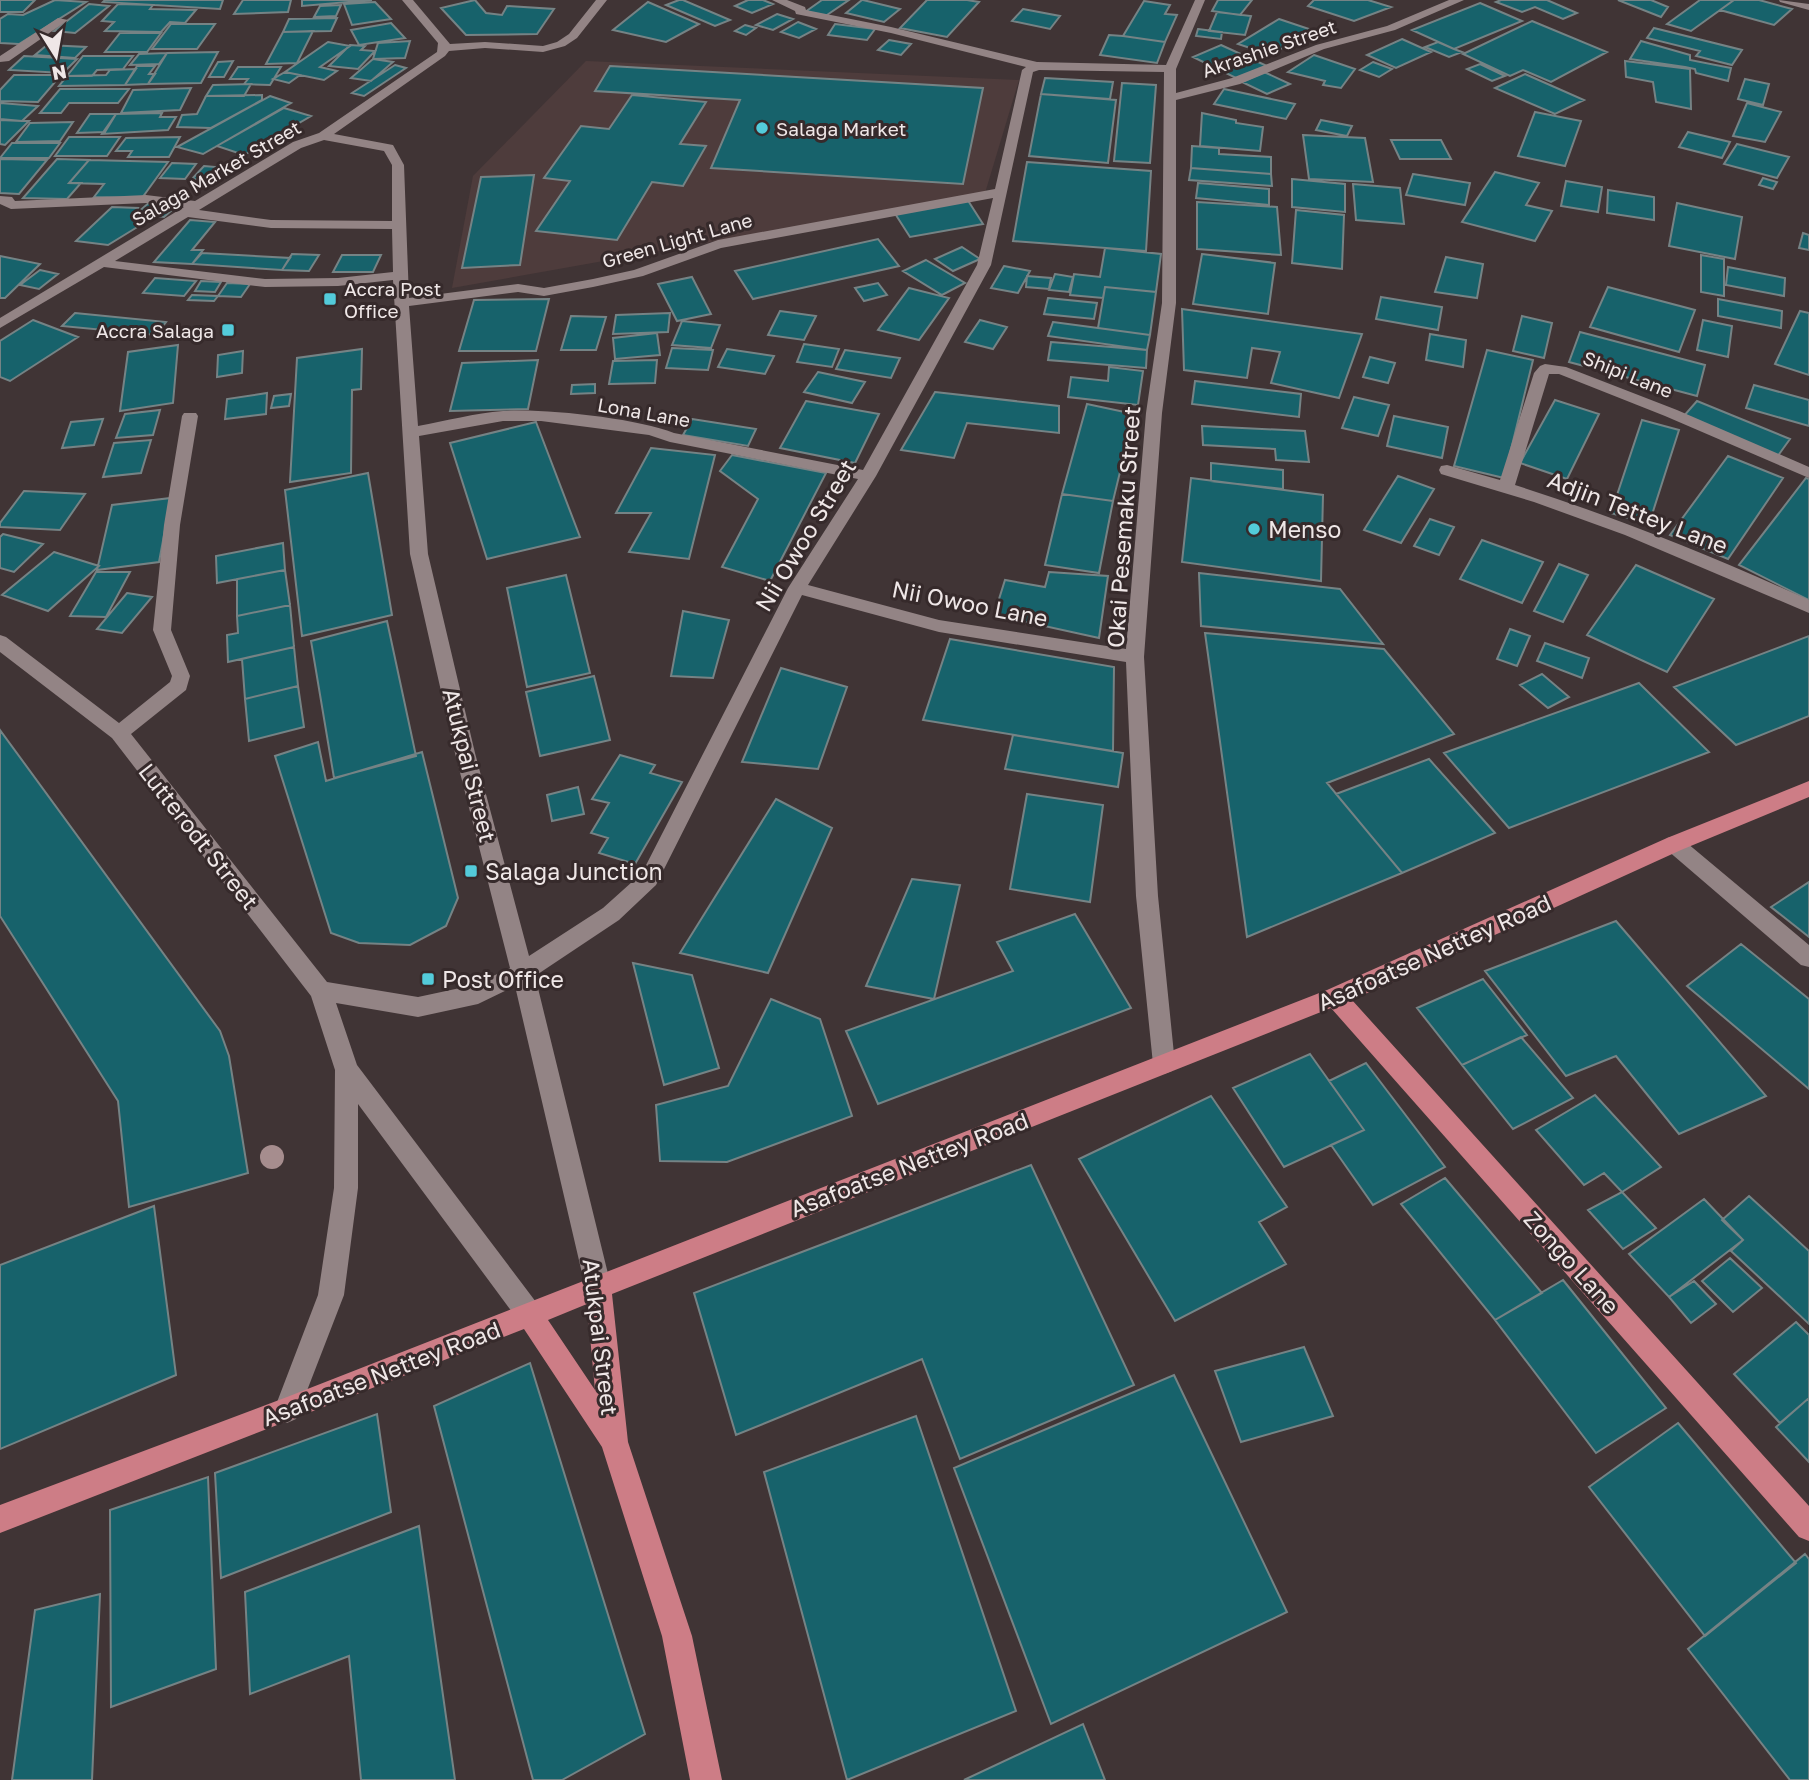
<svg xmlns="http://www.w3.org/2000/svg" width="1809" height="1780" font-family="'Golos Text',sans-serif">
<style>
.built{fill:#4e3c3c}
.building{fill:#17626b;stroke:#758385;stroke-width:2}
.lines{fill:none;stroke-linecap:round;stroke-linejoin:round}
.minor{fill:#938485;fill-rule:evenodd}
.major{fill:#cd7d86;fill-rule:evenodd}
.tree{fill:#a68d8e}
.poi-dot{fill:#53cbda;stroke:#362a2b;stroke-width:2.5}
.labels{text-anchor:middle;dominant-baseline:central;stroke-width:6;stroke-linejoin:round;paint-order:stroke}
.far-street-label{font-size:19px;fill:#efe7e7;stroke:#362a2b}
.far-poi-label{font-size:19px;fill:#efe7e7;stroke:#362a2b;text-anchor:start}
.street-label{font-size:23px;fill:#efe7e7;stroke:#362a2b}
.poi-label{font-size:23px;fill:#efe7e7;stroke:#362a2b;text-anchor:start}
</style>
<rect width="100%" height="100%" fill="#403435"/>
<path class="built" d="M586,61L1019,80L985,193L452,288L473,176Z"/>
<path class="building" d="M0,0H35L23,12H0Z
M55,0L86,2L19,44L0,43V19L8,14L23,15Z
M105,0H223L220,9L103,2Z
M243,0H291L288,12L234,14Z
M302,0H372L302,6Z
M475,0L486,13L502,15L507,6L554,9L537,34L466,35L441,8Z
M679,0H683L730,20L715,26L666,5Z
M748,0H763L773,4L752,13L735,6Z
M822,0H849L824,17L805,12Z
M862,0H863L900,9L884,22L846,13Z
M927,0H967L979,2L947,37L900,28Z
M1218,0H1252L1240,15L1212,11Z
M1314,0H1368L1391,7L1354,21L1308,6Z
M1501,0H1547L1577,13L1563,19L1535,7L1522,12L1496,2Z
M1618,0H1651L1668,7L1661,17Z
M1700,0H1734L1691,31L1667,24Z
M1734,0H1759L1792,9L1774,25L1720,10Z
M1144,1L1170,5L1165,14L1177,15L1165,42L1123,36Z
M375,2L391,19L352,25L344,4Z
M648,2L699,24L666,42L613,30Z
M1480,3L1522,21L1454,49L1412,30Z
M89,4L109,6L75,33L54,31Z
M118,4L153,5L150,9L196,10L185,23L170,22L161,32L105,31L114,22L102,21Z
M341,5L336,16L314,17L320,6Z
M1023,9L1060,16L1050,29L1012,21Z
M1217,12L1251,16L1245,35L1209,31Z
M777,14L793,19L773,30L756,25Z
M337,18L331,31L283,32L289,19Z
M1279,19L1312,30L1271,55L1238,44Z
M1532,21L1607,52L1551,82L1523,70L1510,76L1463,54Z
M798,22L816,29L799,38L781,32Z
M391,23L405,38L359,45L351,30Z
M171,24H215L197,49H152Z
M835,24L875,29L867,40L828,35Z
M745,25L756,28L746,35L735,31Z
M1654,28L1742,50L1732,65L1696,56L1700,51L1647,38Z
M1198,29L1222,32L1221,39L1196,36Z
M313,31L297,63L266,64L283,32Z
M120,33H161L147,52H105Z
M1109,35L1123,36L1165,42L1157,63L1100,55Z
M1402,39L1431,52L1396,68L1367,55Z
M889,40L911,44L901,55L878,50Z
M410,41L405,58L373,59L378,43Z
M1641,41L1690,55V60L1731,68L1728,81L1696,73L1695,69L1685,67L1630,59Z
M328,42L350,46L320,67L337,71L324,80L285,72Z
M1438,42L1454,49L1462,52L1449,57L1425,47Z
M47,45L86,47L75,58L35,55Z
M350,45L365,46L361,50L375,51L358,69L329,66Z
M1221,45L1267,66L1238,79L1193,57Z
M218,52L201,83L148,84L167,53Z
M167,53L159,64L130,65L139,54Z
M1314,55L1355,69L1341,88L1323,85L1325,81L1288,72Z
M24,56L77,59L63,73L9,70Z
M83,56H133L123,69L97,70L92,76H67Z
M373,59L393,62L371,81L351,78Z
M233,61L224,77H209L218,62Z
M1625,61L1690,69L1691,109L1656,102L1653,82L1626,77Z
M1373,62L1392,69L1379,77L1360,70Z
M1480,64L1505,76L1492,81L1467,69Z
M395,65L406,68L364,96L352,93Z
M137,66H155L149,74H155L148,84L125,85Z
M610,66L983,88L963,184L711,168L740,100L595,91Z
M238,67H281L270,85L244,84L248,79H230Z
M136,69L125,85L59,86L67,76L106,75L110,70Z
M285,72L300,75L289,83L273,79Z
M1264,72L1290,84L1267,94L1242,82Z
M1525,74L1584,100L1555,114L1495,88Z
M14,75H61L38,102L0,101V90Z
M1045,78L1113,82L1110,99L1041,94Z
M1745,79L1769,84L1763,105L1738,99Z
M1122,83L1156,85L1150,163L1114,161Z
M251,84L244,96H206L213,85Z
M191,88L180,110L121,113L133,90Z
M60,89H129L118,103H69L61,113H40Z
M1224,89L1295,104L1286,119L1214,104Z
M1041,94L1116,100L1108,163L1029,156Z
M262,95V100L211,128L177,127L182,115L197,114L206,96Z
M632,95L706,102L680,144L706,146L683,186L652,182L617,240L536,231L570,181L544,178L581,126L609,129Z
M270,96L291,103L203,154L177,147Z
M0,103L38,106L22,121L0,119Z
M1747,103L1781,112L1765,142L1733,136Z
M284,108L311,116L244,155L217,146Z
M1535,112L1581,121L1565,166L1518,156Z
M162,113L160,117H176L168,130L102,134L116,114Z
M1202,113L1236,120V123L1263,127L1260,151L1200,146Z
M90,114H116L105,132L77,133Z
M0,120L22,121H29L5,145L0,144Z
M1321,120L1352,126L1347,136L1316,130Z
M73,122L60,141L16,142L30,123Z
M1688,132L1730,142L1722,158L1679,147Z
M1303,135L1365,138L1373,182L1309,179Z
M69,137H120L107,156H55Z
M180,137L169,157H128L132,151H116L126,138Z
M1391,140H1441L1451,159H1400Z
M12,143H60L49,158H0Z
M1737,144L1789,157L1777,178L1724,164Z
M1192,146L1219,148V154L1271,157V174L1191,168Z
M0,159L47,160L19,194L0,193Z
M57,159L89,160L69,183H81L67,199L23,198Z
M89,160L168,162L142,198L94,197L104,184L69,183Z
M1027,162L1151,171L1146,251L1013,241Z
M172,163L196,164L185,179L160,178Z
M204,166L227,168L215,181L192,179Z
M1191,168L1271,174L1272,186L1189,180Z
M1495,172L1539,183L1526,205L1552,211L1535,241L1462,222Z
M1413,174L1470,183L1465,205L1406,195Z
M534,175L520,265L462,268L481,177Z
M1763,178L1777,182L1773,189L1759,185Z
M1292,179L1345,184V212L1292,207Z
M1566,181L1602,187L1598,212L1561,206Z
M1198,183L1269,189V205L1196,198Z
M1353,184L1400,188L1404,224L1356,220Z
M1608,190L1654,197V220L1607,213Z
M967,199L983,224L910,237L894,212Z
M151,201L178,205L164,217L137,213Z
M1197,202L1277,207L1281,255L1197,249Z
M1677,203L1742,217L1735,259L1669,246Z
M112,207L138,208L135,214L152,218L108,245L76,241Z
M1296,210L1344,215L1342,269L1292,263Z
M190,220L215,222L192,250H203L192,264L154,262Z
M1803,233L1809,235V250L1799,248Z
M878,239L899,266L753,299L735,271Z
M962,247L980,259L953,271L935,259Z
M1105,248L1161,254L1156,292L1105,287L1103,298L1070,295L1074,274L1100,277Z
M202,253L290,258L282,270L192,264Z
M292,254L319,255L309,271L282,270Z
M1202,254L1275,263L1268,314L1193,304Z
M342,255H381L373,272H333Z
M1701,255L1724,259V296L1701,292Z
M0,256L40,264L5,298H0Z
M1446,257L1483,264L1477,298L1435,292Z
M926,260L965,283L942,295L903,271Z
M1004,266L1030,271L1018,293L991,288Z
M1728,267L1785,278L1784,296L1726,285Z
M40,270L58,274L39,289L20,285Z
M1055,274L1073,277L1069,292L1049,290Z
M1027,276L1051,278L1049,289L1026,287Z
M692,277L711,314L677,321L658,284Z
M155,278L196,281L184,296L143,293Z
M201,281L221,282L215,292L195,291Z
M227,283L250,284L241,297L218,296Z
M878,283L887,295L864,301L855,288Z
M1105,287L1156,292L1150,335L1098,328Z
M1608,287L1695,310L1679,352L1590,327Z
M909,288L949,298L919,340L878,330Z
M192,295L218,296L214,301L188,300Z
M1381,297L1442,307L1438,330L1376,319Z
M1048,298L1097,303L1094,319L1044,314Z
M549,299L536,351H459L474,300Z
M1718,299L1782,311L1781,328L1718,316Z
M1182,309L1362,334L1339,398L1271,383L1280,352L1252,348L1247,378L1184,370Z
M780,311L816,316L804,340L768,335Z
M1800,311L1809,313V375L1775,364Z
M75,313L166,322L156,335L62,326Z
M670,313L668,332L613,334L616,315Z
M571,316L606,317L596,350H561Z
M1522,316L1552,323L1544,358L1513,351Z
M33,320L78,337L10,381L0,377V341Z
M980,320L1007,327L993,349L965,342Z
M1703,320L1732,326L1728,357L1697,350Z
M682,321L720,325L711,348L672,345Z
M1053,322L1098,328L1150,335L1147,350L1048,336Z
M1580,332L1705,365L1697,396L1569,362Z
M657,333L660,355L615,359L613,338Z
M1430,334L1466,340L1463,367L1426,360Z
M1051,342L1147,350L1146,368L1048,360Z
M804,344L839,349L832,367L797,362Z
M178,345L173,403L120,411L128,352Z
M672,348L713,350L708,370L666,368Z
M362,349L361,389L352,390L351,473L290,482L297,358Z
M727,349L774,356L765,374L718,367Z
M845,350L900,358L891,378L836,369Z
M1487,350L1533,360L1504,478L1454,466Z
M243,351L242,373L217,377L218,355Z
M1370,357L1395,363L1388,383L1363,377Z
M538,360L528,409L450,411L462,363Z
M657,360L655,383L609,384L613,361Z
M1109,367L1143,371L1138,405L1068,397L1071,377L1108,381Z
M818,372L865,382L852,403L804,392Z
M1195,381L1301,394L1299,417L1192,404Z
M595,384V393L571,394L572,385Z
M1754,385L1809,400V426L1746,408Z
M935,392L1059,406V433L967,423L954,458L901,450Z
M267,393L266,414L225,419L227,399Z
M291,394L289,406L271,408L274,396Z
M1354,397L1389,405L1378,436L1342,428Z
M1555,400L1599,414L1567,479L1520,463Z
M806,401L879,414L855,463L780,448Z
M1697,401L1790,439L1777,457L1682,418Z
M1087,404L1134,414L1113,501L1062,494Z
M160,410L153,435L116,438L125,414Z
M1394,416L1448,427L1442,458L1387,446Z
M103,419L94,445L62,448L71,422Z
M692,419L756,429L748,446L683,435Z
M1642,420L1679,430L1649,524L1611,513Z
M536,422L580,537L487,559L450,443Z
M1202,426L1305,431L1309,462L1276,460L1275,449L1203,445Z
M151,440L141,473L103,477L114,443Z
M651,448L715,455L689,559L629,552L651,513H616Z
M732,455L826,473L770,581L722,567L758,499L720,471Z
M1728,456L1783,478L1728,559L1670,535Z
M1211,463L1283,470V489L1211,481Z
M368,473L392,615L302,636L285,490Z
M1398,476L1434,489L1401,543L1364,530Z
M1191,478L1323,495L1321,581L1182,562Z
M1806,478L1809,479V600L1739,565Z
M24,491L85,494L60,530L0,527V523Z
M1062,494L1113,501L1099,573L1045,565Z
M171,498L159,562L97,570L112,505Z
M1430,519L1454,527L1439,555L1414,546Z
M3,534L43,544L14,572L0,568V537Z
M1482,540L1543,562L1522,603L1460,579Z
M283,543L285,570L217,583L216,556Z
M54,552L99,566L48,611L2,595Z
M1559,564L1588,575L1563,622L1534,611Z
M1636,565L1714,599L1667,672L1587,635Z
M285,570L290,605L237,616V579Z
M96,572H130L106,617L70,616Z
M1049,572L1108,576L1099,638L994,615L1005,580L1045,587Z
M1199,573L1340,589L1383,644L1201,626Z
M566,575L590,673L527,687L507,588Z
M127,593L152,597L122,633L97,629Z
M290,605L294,647L228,662L227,635L238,633L237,616Z
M683,611L729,620L713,678L671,676Z
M387,621L416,756L334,778L311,641Z
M1510,629L1530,636L1517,666L1497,659Z
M1205,633L1384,649L1454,734L1327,783L1402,873L1247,937Z
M1809,636V716L1736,745L1674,687Z
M950,639L1114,667L1113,751L923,720Z
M1545,643L1589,658L1582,678L1537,661Z
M294,647L298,686L245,699L242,659Z
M781,668L847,687L818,769L742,762Z
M1542,674L1569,697L1548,708L1520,685Z
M594,676L610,740L540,756L526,692Z
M1639,683L1709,752L1509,828L1444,753Z
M298,686L304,727L249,741L245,699Z
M0,730L220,1031L229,1056L248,1173L129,1207L118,1101L0,916Z
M1013,735L1123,753L1118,787L1005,769Z
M318,742L326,781L422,752L458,898L446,926L410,945L359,943L331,933L275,756Z
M620,755L655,765L650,773L682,782L635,864L599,853L608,838L591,833L609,803L592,799Z
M1429,759L1495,833L1402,873L1336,794Z
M578,787L584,814L552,821L547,795Z
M1027,794L1103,805L1090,902L1010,889Z
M776,799L832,828L768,973L680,953Z
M912,879L960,885L934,999L866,986Z
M1809,882V937L1771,907Z
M1075,914L1131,1008L878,1104L846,1031L1013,971L997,942Z
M1616,921L1766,1096L1679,1134L1616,1056L1566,1076L1485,971Z
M1741,944L1809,999V1089L1687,986Z
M633,963L692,975L719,1068L664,1085Z
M1483,979L1527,1035L1462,1065L1417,1008Z
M771,999L820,1019L852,1116L727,1162L660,1161L656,1105L728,1086Z
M1521,1037L1573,1098L1513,1129L1462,1065Z
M1310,1054L1364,1130L1284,1167L1233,1088Z
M1366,1063L1445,1167L1373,1205L1331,1145L1364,1130L1329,1081Z
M1595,1095L1661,1167L1622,1192L1604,1173L1584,1185L1536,1130Z
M1211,1096L1287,1207L1259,1222L1286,1264L1175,1321L1079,1159Z
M1031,1165L1134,1385L960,1459L922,1359L736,1435L694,1293Z
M1445,1178L1542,1293L1495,1320L1401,1204Z
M1622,1192L1656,1228L1623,1249L1588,1210Z
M1749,1196L1809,1251V1324L1731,1251L1743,1240L1722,1220Z
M1704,1199L1743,1240L1669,1297L1629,1254Z
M154,1206L176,1375L0,1449V1265Z
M1730,1258L1762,1288L1733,1312L1702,1281Z
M1563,1280L1666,1408L1596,1453L1495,1320Z
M1694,1281L1716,1304L1691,1323L1669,1297Z
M1796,1322L1809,1335V1398L1780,1423L1734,1374Z
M1304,1347L1333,1416L1241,1442L1215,1371Z
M530,1363L645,1734L562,1780H533L434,1406Z
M1174,1375L1287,1612L1051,1724L954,1468Z
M1809,1398V1462L1776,1427Z
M377,1414L391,1512L221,1578L215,1473Z
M916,1416L1016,1711L847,1780L764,1472Z
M1678,1423L1796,1563L1705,1636L1589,1487Z
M208,1477L216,1669L111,1707L110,1510Z
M419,1526L455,1780H361L349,1656L250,1694L245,1592Z
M1805,1554L1809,1559V1780H1790L1688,1649Z
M100,1594L92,1780H12L35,1610Z
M1083,1724L1105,1780H964Z"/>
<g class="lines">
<path class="minor" d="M402,0H413L450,44L485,42L543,46L557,42L569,34L596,0H607L577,38L565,46L543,52L485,48L449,51L445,56L334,134L393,145L404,165L409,298L518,284L544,288L593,279L634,270L718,240L995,189L1022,70L1026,67L891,33L796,14L795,11L772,0H787L805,7L806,10L891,27L1037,62L1166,65L1195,0H1205L1176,69V93L1232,78L1316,45L1387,26L1449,0H1464L1395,30L1324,49L1240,84L1176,100V303L1162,413L1144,657L1158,896L1175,1064L1172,1071L1164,1074L1156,1071L1153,1064L1136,896L1126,662L939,632L802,595L656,885L619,920L535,976L611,1286L607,1295L598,1299L589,1295L585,1286L515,986L478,1004L418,1017L336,1003L357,1065L539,1306L543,1315L539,1324L530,1328L521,1324L358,1104V1188L344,1295L296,1419L287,1423L278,1419L274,1410L318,1295L334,1188L335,1070L311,996L112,738L0,652V635L6,637L119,723L170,682L172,676L153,630L164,525L182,416L184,413H196L198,416L180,525L171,630L190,676L186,690L131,734L327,982L418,997L474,985L510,968L455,753L410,554L393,280L338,286L265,287L104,267L0,328V318L184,207L146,203L11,209L0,204V196L12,197L15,201L146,195L195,201L293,142L319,133L437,52L438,43ZM1039,70L1164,72L1162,303L1146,413L1126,649L939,620L808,585L876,476L991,265L1033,72ZM324,140L384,151L392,165V221L271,220L199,210L301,148ZM993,198L977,265L863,470L674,433C636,418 544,408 503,411C475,413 446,421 418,426L409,306L518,292L544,296L593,287L643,276L721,248ZM188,217L271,228L392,229L393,272L338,278L265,279L115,261ZM503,421H541L649,435L670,442L858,479L788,588L642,873L603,908L529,956L475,753L428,554L419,436Z
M1779,0L1809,4V10L1780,2Z
M58,18L68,20L9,61L0,62V56Z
M1545,364L1566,367L1677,410L1809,467V478L1665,416L1559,374H1549L1515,485C1615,517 1713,556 1809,600V613L1625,535L1534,502L1441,474L1439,470L1441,466L1447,465L1500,480L1534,373L1540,366Z
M1674,836L1681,838L1809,945V967L1801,965L1667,850L1664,844L1667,838Z"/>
<path class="major" d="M1809,781V797L1681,850L1352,1000L1809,1506V1541L1799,1537L1331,1008L612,1294L628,1442L692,1636L722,1780H690L662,1636L602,1447L524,1329L0,1533V1505L287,1397L1327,990L1667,838ZM587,1304L595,1390L548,1320Z"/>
</g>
<circle class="tree" cx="272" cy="1157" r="12"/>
<g class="poi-dot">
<circle cx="762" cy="128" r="7"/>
<rect x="323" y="292" width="14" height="14" rx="3.5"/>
<rect x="221" y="323" width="14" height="14" rx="3.5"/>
<circle cx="1254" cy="529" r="7"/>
<rect x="464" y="864" width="14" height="14" rx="3.5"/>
<rect x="421" y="972" width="14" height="14" rx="3.5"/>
</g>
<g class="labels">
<g class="far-street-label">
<text transform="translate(1269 48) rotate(-19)">Akrashie Street</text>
<text transform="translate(216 173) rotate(-30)">Salaga Market Street</text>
<text transform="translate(677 240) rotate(-16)">Green Light Lane</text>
<text transform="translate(1628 374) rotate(22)">Shipi Lane</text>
<text transform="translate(644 412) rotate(10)">Lona Lane</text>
</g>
<g class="far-poi-label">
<text x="776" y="128">Salaga Market</text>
<text x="344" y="288">Accra Post<tspan x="344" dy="22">Office</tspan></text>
<text x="214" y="330" text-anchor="end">Accra Salaga</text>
</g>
<g class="street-label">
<text transform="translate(1638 512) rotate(21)">Adjin Tettey Lane</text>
<text transform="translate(1123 527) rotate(-86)">Okai Pesemaku Street</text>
<text transform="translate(805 535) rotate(-59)">Nii Owoo Street</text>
<text transform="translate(970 603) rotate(11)">Nii Owoo Lane</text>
<text transform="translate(470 765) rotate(76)">Atukpai Street</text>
<text transform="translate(199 836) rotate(52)">Lutterodt Street</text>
<text transform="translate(1434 952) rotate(-24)">Asafoatse Nettey Road</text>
<text transform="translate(909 1164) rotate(-21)">Asafoatse Nettey Road</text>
<text transform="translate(1572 1262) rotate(48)">Zongo Lane</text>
<text transform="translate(601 1337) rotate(83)">Atukpai Street</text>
<text transform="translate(381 1373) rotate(-21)">Asafoatse Nettey Road</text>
</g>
<g class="poi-label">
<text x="1268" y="529">Menso</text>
<text x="485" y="871">Salaga Junction</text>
<text x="442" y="979">Post Office</text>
</g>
</g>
<g transform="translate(56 56) rotate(169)" stroke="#362a2b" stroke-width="5" paint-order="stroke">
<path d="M0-5L12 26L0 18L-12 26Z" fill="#efe7e7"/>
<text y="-10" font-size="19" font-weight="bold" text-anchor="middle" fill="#efe7e7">N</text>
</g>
</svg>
